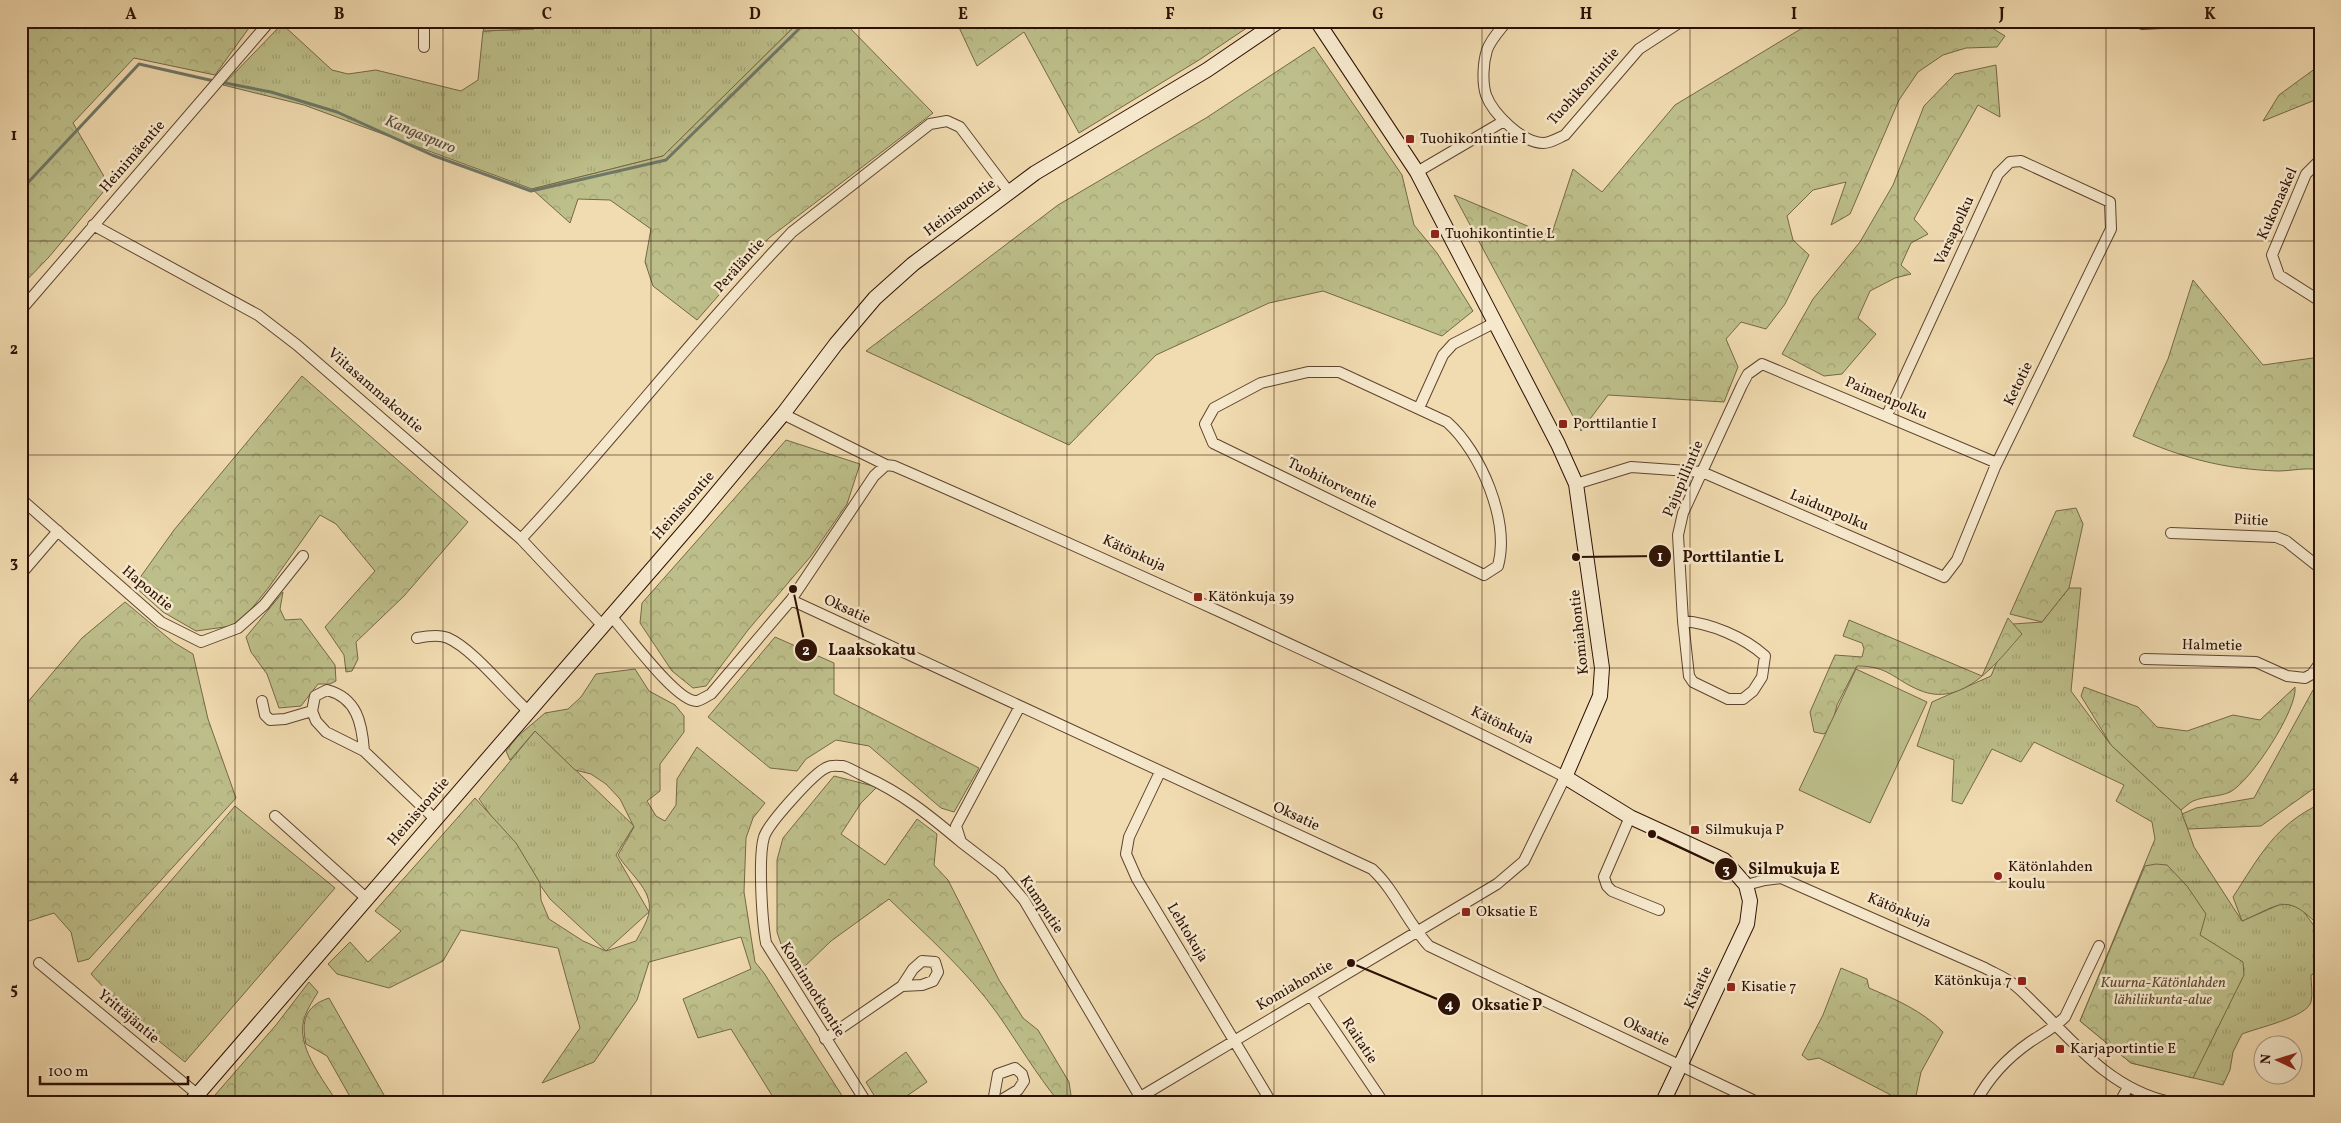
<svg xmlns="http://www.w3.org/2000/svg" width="2341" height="1123" font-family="Vollkorn,serif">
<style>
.grass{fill:url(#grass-tufts);stroke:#756847}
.forest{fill:url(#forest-crowns);stroke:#756847}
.pitch{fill:#bdbf8a;stroke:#756847}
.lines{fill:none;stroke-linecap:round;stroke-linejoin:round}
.stream{stroke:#6f7767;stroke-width:3}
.street-casing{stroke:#5e442f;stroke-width:12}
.secondary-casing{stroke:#2d1104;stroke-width:16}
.street{stroke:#f6e8cc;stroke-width:10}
.secondary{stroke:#f6e8cc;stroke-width:14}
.grid{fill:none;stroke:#2d1104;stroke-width:1;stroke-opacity:0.55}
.poi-dot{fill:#8f2418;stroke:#f6e8cc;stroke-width:2}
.labels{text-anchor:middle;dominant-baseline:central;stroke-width:5;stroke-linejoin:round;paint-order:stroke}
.street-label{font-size:15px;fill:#2d1104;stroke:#f6e8cc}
.poi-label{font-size:15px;fill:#2d1104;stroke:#f6e8cc;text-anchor:start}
.park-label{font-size:15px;font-style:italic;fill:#5f4e33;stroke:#f6e8cc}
.water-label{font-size:16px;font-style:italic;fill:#544c3e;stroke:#f6e8cc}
.leader{fill:none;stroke:#2d1104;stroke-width:2}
.callout-dot{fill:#2d1104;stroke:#f6e8cc;stroke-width:2}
.mark-label{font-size:15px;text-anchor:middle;font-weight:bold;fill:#fff}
.callout-label{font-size:16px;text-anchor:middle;font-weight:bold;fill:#2d1104;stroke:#f6e8cc;stroke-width:5;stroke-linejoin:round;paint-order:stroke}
.neatline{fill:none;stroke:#2d1104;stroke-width:2}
.grid-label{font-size:16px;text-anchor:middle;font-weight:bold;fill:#2d1104}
</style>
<defs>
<pattern id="grass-tufts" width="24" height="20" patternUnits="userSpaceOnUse" patternTransform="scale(1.25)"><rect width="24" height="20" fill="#bdbf8a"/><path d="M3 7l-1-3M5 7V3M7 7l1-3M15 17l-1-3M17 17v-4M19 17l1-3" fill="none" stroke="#a3a375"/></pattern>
<pattern id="forest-crowns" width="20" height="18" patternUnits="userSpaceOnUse" patternTransform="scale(1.25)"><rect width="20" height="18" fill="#bdbf8a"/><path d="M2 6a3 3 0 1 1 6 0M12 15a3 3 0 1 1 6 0" fill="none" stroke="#a3a375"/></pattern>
</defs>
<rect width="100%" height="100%" fill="#f1dbb0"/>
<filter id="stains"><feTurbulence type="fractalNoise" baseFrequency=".004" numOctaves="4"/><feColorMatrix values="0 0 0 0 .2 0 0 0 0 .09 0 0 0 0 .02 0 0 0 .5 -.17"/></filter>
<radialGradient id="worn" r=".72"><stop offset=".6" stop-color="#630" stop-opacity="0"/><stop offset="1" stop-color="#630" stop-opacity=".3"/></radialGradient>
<path class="grass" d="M538,21H596L593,25L621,21H800L663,156L532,189L304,105L223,85L282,24L332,70L348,74L376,70L461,91L478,80L483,31L534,29Z
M2069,588H2081L2071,691L2111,745L2181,810L2194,847L2242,921L2283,903L2301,908L2320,934V971L2311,975C2311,983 2313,994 2311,1002C2307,1017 2257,1028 2242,1034L2233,1052L2230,1070L2223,1085L2131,1063L2080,1021L2155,839L2152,822L2116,801L2124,785L2034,742L2021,762L1992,749L1962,804L1952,801L1954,760L1917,746L1932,702L1991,676L2013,624L2042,622Z
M535,731L634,826L616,855L649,912L606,951L550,899L479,799Z
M235,806L335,888L185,1062L139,1025L91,974Z"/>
<path class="forest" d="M21,21H254L215,75L134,58L73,123L109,185L49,257L21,286Z
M480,21H538L534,29L484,31Z
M800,21H843L933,113L769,238L697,320L653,286L645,262L651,229L610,200L578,199L570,223L532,189L663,156Z
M956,21H1257L1199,60L1079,133L1024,32L977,66Z
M1814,21H1981L2005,36L1997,47L1966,48L1943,55L1918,72L1899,100L1850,214L1831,225L1846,182L1813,190L1787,216L1793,240L1809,255L1785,304L1766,329L1741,322L1726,339L1738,367L1724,402L1608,395L1581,431L1454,195L1551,236L1573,169L1602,192L1675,105Z
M1314,47L1402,175L1414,225L1437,253L1473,311L1442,336L1323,291L1269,303L1156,355L1069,445L866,351L1058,205L1206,118Z
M1996,65L2000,117L1978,105L1914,219L1928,234L1911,243L1901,265L1911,274L1895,278L1870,291L1858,318L1876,334L1842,374L1824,376L1782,354L1813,299L1860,242L1893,185L1924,106L1955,74Z
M2320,65V98L2263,121L2279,95Z
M2193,280L2263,365L2320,357V470C2306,467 2291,471 2278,471C2222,469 2183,458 2133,436L2168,359Z
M302,376L468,522L404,596L356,642L358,659L352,671L346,672L344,655L325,627L375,571L336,524L320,515L269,587L245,617L232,626L196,631L163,612L134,586L174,530Z
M786,440L860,464L847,504L811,556L748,630L706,686L693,688L672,671L640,623L642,603Z
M2076,508L2083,524L2069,588L2042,622L2010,614L2056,511Z
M283,592L280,609L285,620L301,619L335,665L336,681L330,684H318L301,706L279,708L267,674L251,652L246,637Z
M125,602L173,642L193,654L208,719L236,798L89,959L78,962L71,932L54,913L29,921L21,930V710L82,638Z
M2008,618L2022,634C1997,662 1963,709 1919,690C1893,679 1889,666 1857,666L1837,705L1832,725L1824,734L1814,732L1810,712L1835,655L1862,657L1864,649L1862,643L1843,636L1849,620L1982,676Z
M775,637L834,663V694L979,768L954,812L941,808L869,746L836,740L806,759L797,771L770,768L708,717Z
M635,669L649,691L675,705L684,716V732L660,764V791L647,801L656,816L665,821L676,805L677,779L697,747L765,803L753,818L746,838L744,892L755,962L764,973L846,1102H776L731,1029L698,1038L683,999L751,969L741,937L649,962L637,1000L594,1062L542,1083L580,1028L558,948L461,930L443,961L389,988L337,974L328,964L350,942L368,962L401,931L375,911L475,798L516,843L540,883L541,900L549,919L583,941L606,951L636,941C640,933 648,921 649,912C653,889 628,873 618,855L634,827L620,799L606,784L591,774L575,770L535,731L510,760L506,751L518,736L545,713L568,709L581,697L596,674Z
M2084,687L2138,707L2157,727L2187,731L2233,715L2260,720L2295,687C2298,709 2251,781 2230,792C2219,797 2205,796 2193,801C2189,803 2185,807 2181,810L2111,745L2081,696Z
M2313,690L2320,698V784L2261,826L2188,829L2182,814L2196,808L2254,798Z
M834,776L877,787L861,803L841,834L885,865L917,819L937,834L934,865L948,880L999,980L1023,1018L1038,1030L1069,1082L1072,1102H1059C1036,1074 1018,1043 997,1013C967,971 926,935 889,899L831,941L802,969L783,950L777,932V860L783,838Z
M2320,804V927C2286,892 2282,904 2242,921L2233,897C2259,857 2275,825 2320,804Z
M2156,864L2167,865L2187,886L2206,914L2200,935L2243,962L2244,975L2193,1078L2131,1063L2080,1021L2145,866Z
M1841,968L1867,979L1869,988C1895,999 1923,1011 1943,1032L1921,1072L1916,1096L1912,1102H1900L1889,1094L1819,1058L1808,1060L1802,1055L1823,1015Z
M309,982L318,992C312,1002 305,1012 303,1024C299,1050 324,1081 337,1102H209L276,1025Z
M329,998L388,1102H353L327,1056L306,1044C301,1021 305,1006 329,998Z
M906,1052L927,1082L898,1102H878L866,1082Z"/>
<path class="pitch" d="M1856,669L1927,702L1870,823L1799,790Z"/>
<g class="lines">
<path class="stream" d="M220,82L271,92L337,112L432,155L531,191L666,160L807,21
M21,190L139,64L214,81"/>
<g class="street-casing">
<path id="street" d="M424,21V47
M1507,21C1500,30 1491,39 1487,50C1483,63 1482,82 1486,95C1493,114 1523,143 1543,143C1551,143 1558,138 1565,135L1639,49L1682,21
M2139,21L2142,24L2202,21
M2320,160L2306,174L2272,255L2279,275L2320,301
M1417,172L1504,121
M93,225L258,315L297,345L521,539L602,625
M21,310L270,21
M1308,372H1339L1447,422C1481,452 1510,521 1498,566L1484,575L1213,443L1205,424L1214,408L1261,383Z
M1419,408L1443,355L1453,344L1494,323
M783,414L886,465L894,466C1005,514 1115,564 1225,614C1339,667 1454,719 1565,777L1524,861L1497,884L1132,1102
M1576,484L1631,467L1702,472L1944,577L1957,560L1995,467L2111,229L2110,202L2021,161L2010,162L1998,174L1887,415
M21,499L161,622L201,642L238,628L264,605L303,556
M2171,533L2276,537L2286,541L2320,568
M521,539C610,444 689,341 778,247L792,232L930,124L947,121L960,127L1009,192
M21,574L58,531
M791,600L1372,869C1395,890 1407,922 1429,946L1757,1102
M610,615C626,632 677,703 697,701C701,700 707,696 711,694L791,600L874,476L886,465
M1683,621L1689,676L1693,682L1728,699H1743L1753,691L1762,677L1765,656C1744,637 1710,623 1683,621L1678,535L1683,513L1742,385L1748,374L1762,364L1997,463
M417,638C427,636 439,634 448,638C473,649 506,691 528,711
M2145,659L2256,662L2287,676L2305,678L2312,674L2320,663
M262,701L265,715L270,720L285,719L312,711
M1019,708L956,826L961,842L1000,872L1024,900L1143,1102
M364,751C362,723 357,698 327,690L315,696L312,711L316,721L326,732L364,751L435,819
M1160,772L1129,837L1126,854L1137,879L1271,1102
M275,816L366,898
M1630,817L1604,877L1607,886L1612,891L1659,910
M1746,885L1765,880L1781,878L1985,968C1994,973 2004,977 2012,983C2023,991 2033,1003 2043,1012C2080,1050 2116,1091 2170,1102
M39,963L197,1094
M1311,996L1383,1102
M825,1039L902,986L922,985L933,981L938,972L935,962L922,961L913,969L902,986
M866,1102L766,943C762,921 758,857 764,837C768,824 815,771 828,767C831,765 839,766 843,766C850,768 857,773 864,776C902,793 929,815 961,842
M993,1102L998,1074L1015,1068L1022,1074L1024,1081L1018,1090L998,1102
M1976,1102C1989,1077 2007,1058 2030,1042C2042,1034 2054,1028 2065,1017L2099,946
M2120,1102L2128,1087"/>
</g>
<g class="secondary-casing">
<path id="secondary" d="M1317,21L1417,172L1558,444L1576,484L1602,668L1600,696L1565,777L1630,817L1724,860L1746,885L1750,901L1747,924L1663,1102
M191,1102L697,517L783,414L836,344L875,298L913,264L1035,173L1207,70L1279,21"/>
</g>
<use href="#street" class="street"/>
<use href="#secondary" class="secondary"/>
</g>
<path class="grid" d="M235,21V1102M443,21V1102M651,21V1102M859,21V1102M1067,21V1102M1274,21V1102M1482,21V1102M1690,21V1102M1898,21V1102M2106,21V1102M21,241H2320M21,455H2320M21,668H2320M21,882H2320"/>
<g class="poi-dot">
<rect x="1405" y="134" width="10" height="10" rx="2.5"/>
<rect x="1430" y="229" width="10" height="10" rx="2.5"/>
<rect x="1558" y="419" width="10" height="10" rx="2.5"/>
<rect x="1193" y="592" width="10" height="10" rx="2.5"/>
<rect x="1690" y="825" width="10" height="10" rx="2.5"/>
<circle cx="1998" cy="876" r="5"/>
<rect x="1461" y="907" width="10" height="10" rx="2.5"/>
<rect x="2017" y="976" width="10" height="10" rx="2.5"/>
<rect x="1726" y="982" width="10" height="10" rx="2.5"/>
<rect x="2055" y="1044" width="10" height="10" rx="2.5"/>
</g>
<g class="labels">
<g class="street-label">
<text transform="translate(1584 87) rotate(-48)">Tuohikontintie</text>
<text transform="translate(133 157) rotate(-49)">Heinimäentie</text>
<text transform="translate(2278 204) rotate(-66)">Kukonaskel</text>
<text transform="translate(960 208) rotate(-37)">Heinisuontie</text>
<text transform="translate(1955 231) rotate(-65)">Varsapolku</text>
<text transform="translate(740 266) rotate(-48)">Peräläntie</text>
<text transform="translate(2019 384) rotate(-64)">Ketotie</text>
<text transform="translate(375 391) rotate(41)">Viitasammakontie</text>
<text transform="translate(1886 399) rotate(23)">Paimenpolku</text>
<text transform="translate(1684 479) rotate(-67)">Pajupillintie</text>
<text transform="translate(1332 484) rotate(26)">Tuohitorventie</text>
<text transform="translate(684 506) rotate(-49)">Heinisuontie</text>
<text transform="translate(1829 511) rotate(23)">Laidunpolku</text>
<text transform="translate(2251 521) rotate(3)">Piitie</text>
<text transform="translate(1134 554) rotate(25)">Kätönkuja</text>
<text transform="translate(147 589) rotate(40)">Hapontie</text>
<text transform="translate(847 610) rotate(25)">Oksatie</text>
<text transform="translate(1580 632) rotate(-96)">Komiahontie</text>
<text transform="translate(2212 646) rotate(1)">Halmetie</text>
<text transform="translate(1502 726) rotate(26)">Kätönkuja</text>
<text transform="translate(419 812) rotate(-49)">Heinisuontie</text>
<text transform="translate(1296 817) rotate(25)">Oksatie</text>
<text transform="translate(1041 905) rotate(56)">Kumputie</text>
<text transform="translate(1899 911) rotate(23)">Kätönkuja</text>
<text transform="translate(1187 933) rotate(59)">Lehtokuja</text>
<text transform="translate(1295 986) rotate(-30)">Komiahontie</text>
<text transform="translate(1699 988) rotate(-65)">Kisatie</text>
<text transform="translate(812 990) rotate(58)">Kominnotkontie</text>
<text transform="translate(128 1017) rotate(40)">Yrittäjäntie</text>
<text transform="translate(1646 1032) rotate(25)">Oksatie</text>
<text transform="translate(1359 1041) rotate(56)">Raitatie</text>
</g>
<g class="poi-label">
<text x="1420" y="139">Tuohikontintie I</text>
<text x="1445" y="234">Tuohikontintie L</text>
<text x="1573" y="424">Porttilantie I</text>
<text x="1208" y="597">Kätönkuja 39</text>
<text x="1705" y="830">Silmukuja P</text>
<text x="2008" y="867">Kätönlahden<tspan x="2008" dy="17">koulu</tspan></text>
<text x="1476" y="912">Oksatie E</text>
<text x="2012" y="981" text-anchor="end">Kätönkuja 7</text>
<text x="1741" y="987">Kisatie 7</text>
<text x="2070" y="1049">Karjaportintie E</text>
</g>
<g class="park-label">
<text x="2163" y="983">Kuurna-Kätönlahden<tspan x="2163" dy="17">lähiliikunta-alue</tspan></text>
</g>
<g class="water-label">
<text transform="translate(420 135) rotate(23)">Kangaspuro</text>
</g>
</g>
<path class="leader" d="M1576 557L1660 556M793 589L806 650M1652 834L1726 869M1351 963L1449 1004"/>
<g class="callout-dot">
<circle cx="1576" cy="557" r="5"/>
<circle cx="793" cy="589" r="5"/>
<circle cx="1652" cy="834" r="5"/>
<circle cx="1351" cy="963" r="5"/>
<circle cx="1660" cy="556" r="12"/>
<circle cx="806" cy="650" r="12"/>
<circle cx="1726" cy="869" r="12"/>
<circle cx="1449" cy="1004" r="12"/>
</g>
<g class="mark-label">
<text x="1660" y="561">1</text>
<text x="806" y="655">2</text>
<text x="1726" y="874">3</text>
<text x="1449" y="1009">4</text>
</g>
<g class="callout-label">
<text x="1733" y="562">Porttilantie L</text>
<text x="872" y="655">Laaksokatu</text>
<text x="1794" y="874">Silmukuja E</text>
<text x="1507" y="1010">Oksatie P</text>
</g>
<rect width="2341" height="1123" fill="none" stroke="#f1dbb0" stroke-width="55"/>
<g transform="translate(2278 1060) rotate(274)"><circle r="24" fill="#f6e8cc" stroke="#a6927c"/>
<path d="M0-4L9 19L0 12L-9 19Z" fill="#8f2418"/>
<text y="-8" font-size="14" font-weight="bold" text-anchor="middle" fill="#2d1104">N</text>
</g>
<path d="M40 1076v8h148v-8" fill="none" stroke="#2d1104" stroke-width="2.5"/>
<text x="48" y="1076" font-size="15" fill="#2d1104" stroke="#f6e8cc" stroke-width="4" paint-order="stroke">100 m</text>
<rect x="28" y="28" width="2286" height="1068" class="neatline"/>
<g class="grid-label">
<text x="131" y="19">A</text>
<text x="339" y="19">B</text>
<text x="547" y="19">C</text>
<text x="755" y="19">D</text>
<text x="963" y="19">E</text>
<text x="1170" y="19">F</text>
<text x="1378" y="19">G</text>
<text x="1586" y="19">H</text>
<text x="1794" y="19">I</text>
<text x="2002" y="19">J</text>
<text x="2210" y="19">K</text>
<text x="14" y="140">1</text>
<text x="14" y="354">2</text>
<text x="14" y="567">3</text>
<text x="14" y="781">4</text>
<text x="14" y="994">5</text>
</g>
<rect width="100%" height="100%" filter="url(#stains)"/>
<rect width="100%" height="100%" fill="url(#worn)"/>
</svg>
